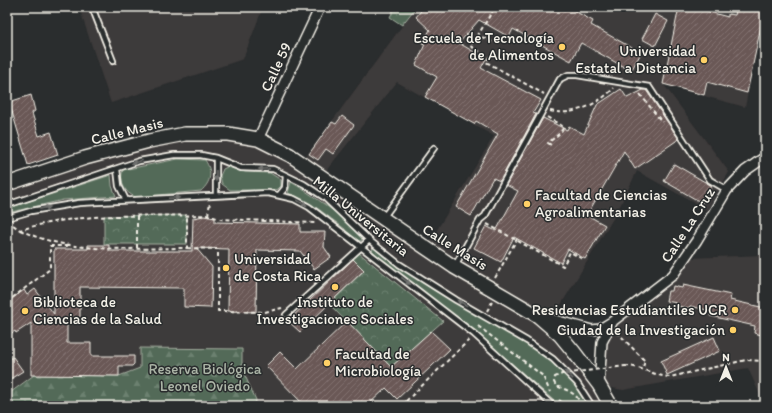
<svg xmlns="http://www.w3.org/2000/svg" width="772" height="413" font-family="Itim,sans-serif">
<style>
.built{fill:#3e3a3a}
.grass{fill:#536b58;stroke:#a4aea0}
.forest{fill:url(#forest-firs);stroke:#a4aea0}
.park{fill:url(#park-crowns);stroke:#a4aea0}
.building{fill:url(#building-hatch);stroke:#f4f1e8}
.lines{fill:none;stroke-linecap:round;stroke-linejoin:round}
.lane-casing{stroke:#f4f1e8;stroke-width:8}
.street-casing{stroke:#f4f1e8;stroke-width:12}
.secondary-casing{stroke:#f4f1e8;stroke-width:16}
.path{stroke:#f4f1e8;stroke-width:2;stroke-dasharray:4 3;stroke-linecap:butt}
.lane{stroke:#2a2d2e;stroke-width:4.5}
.street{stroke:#2a2d2e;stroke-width:9}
.secondary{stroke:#2a2d2e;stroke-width:13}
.path-bridge{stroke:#f4f1e8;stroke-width:2;stroke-dasharray:4 3;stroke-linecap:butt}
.oneway{fill:#71726f}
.poi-dot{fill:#ffd166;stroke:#2a2d2e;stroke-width:1.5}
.labels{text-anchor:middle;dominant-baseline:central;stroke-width:3;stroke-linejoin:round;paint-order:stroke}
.poi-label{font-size:15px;fill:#f4f1e8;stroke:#2a2d2e;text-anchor:end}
.street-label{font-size:15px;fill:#f4f1e8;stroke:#2a2d2e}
.park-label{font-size:15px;fill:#acb5a7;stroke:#2a2d2e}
</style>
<defs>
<pattern id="forest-firs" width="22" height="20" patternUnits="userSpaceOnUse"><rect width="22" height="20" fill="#536b58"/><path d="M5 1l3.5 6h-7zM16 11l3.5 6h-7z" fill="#6c8170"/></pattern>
<pattern id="park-crowns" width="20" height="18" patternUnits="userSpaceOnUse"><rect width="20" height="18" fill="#536b58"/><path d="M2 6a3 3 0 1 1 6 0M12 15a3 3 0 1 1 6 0" fill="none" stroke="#6c8170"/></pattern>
<pattern id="building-hatch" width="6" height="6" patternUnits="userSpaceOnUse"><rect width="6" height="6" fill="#6b5957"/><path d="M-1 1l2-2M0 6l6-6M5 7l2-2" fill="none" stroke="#81716f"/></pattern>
</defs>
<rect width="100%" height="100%" fill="#2a2d2e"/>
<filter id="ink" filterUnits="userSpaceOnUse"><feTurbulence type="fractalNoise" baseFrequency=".025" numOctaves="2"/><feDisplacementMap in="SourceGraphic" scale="8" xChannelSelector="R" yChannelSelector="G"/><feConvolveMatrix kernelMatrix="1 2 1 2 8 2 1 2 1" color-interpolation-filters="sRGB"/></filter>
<g filter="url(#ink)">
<path class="built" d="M79,7H263L243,59L111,103Z
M416,7H765L745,107L664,85L729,172L707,210L637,171L617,212L559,308L553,315L544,313L455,260L429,243L494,136L397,82L325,172L305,158Z
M188,139L220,140L259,146L287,160L452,273L535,320L556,340L594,388L604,406H7V192L89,162L150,145Z
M765,255V406L748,368L623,390L607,387L604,380L606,343L616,325L684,267L690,258Z"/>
<path class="grass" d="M178,159L205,160C213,172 211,182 201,191L136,197C124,193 119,181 123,170Z
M229,166L245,172L270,173L281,180V186L278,189L273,190H230L222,184L220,176L223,169Z
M111,175L112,186L116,196L63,200L7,213V208H9Z
M291,182C302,188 363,229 362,240L360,241L352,238L346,233L345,229C327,216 310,200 288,193Z
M373,247L387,259L435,291L500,327L541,353L571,380L588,406H560L475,331L380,259L372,250Z"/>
<path class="forest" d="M140,348L242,349V369L256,400L255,406H7V395L34,375L119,376L140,368Z"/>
<path class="park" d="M395,7H416L402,25L390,17Z
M187,215V244H104V216Z
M359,253L443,321L391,367L329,304L364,271L353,259Z"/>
<path class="building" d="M424,7H567L593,21L591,25L641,53L631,71L581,43L571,61L513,29L509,37L479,20L459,43L486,59L481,68L541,100L533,113L536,114L500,181L493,178L471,216L456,207L498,134L476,121L474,124L425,97L437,77L416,65L425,44L422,43L430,30L416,17Z
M679,7L709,8V12L728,17V14L735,15L737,7H765L747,93L707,82L704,95L663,84Z
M655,14L668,21L655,46L642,39Z
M621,89L627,98L643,90H646L679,139L635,169L624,151L587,215L605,225L585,259L568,249L561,263L514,237L501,262L474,248L486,226L496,231L518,191L506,185L543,118L567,130L569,126L584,134L597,105Z
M31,95L35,111L32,113L39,136L51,132L58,155L28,165L9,102Z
M342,116L354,125L333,154L326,149L318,160L309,154L332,122L336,124Z
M674,164L712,186L702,203L664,181Z
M204,216L215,218V222L300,224V232H325L324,247L331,257L314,269L300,251L257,250L256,312L228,311L229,249L196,248L212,267L211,308L184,307V288L80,287V323H67V343H91V356H134V364L132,366H119V376L31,375V323L16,333L15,331L7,336V302L24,290L27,295L35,289L54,314V249H88V245H109V251H192L193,218Z
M353,259L364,270L300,332L288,321Z
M683,285L731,295L730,300L765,308V336L754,333L755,326L710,316L711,311L690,306L689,308L677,306V303L666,301L668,291H672L673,286L682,288Z
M347,321L391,367L431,331L450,349L397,399L386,388L367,406H305L266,366L280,352L297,369Z
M714,337L720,351L667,375L661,361Z
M13,357L23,371L7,381V361Z"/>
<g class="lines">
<g class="lane-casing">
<path id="lane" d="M92,7L113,61
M587,7L591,9L593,7
M117,169L119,186L126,200
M216,194V158
M280,194L285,188L286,176
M7,205L139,161L174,155H201L216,158L241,168L273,169L304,184L325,198L369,240L399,264L456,300L527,341L553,359L577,383L592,406
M7,218L31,211L79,203L268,193L294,199L309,207L474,334L553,406
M383,218L434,148
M455,266L480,220L485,216L560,79L568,75H577L649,87L710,180L727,190
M286,315L369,240"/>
</g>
<g class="street-casing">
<path id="street" d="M258,139L320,7
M540,316L592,330L600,329L613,321L673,275L697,240L727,190L745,171L765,157
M599,385L602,342L613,321"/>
</g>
<g class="secondary-casing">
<path id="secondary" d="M7,184L85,158L149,141L185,134H228L258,139L290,155L454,267L538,316L560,335L574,352L599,385L611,406"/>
</g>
<path class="path" d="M478,35L470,46L489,57L486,62L544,94
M492,42L478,35L495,7
M640,94L662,122
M550,111C574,116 597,105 614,88
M547,117L564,127L560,133L548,143L551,145
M208,215L210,202
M137,216V248
M487,224L563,266L570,252L584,260
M13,225L20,230C81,211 145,217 208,215L220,219L316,223
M20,230C72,255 132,248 187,248V215
M187,248L218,249V311L265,312L282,308
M495,278L517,239
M7,302L50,269V246H69
M487,311L492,302
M478,326L543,376L550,392
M617,332L645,361L642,370
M625,366C641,366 654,376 670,377L746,360L765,361
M559,400L566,406
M401,406L469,340"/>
<use href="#lane" class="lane"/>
<use href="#street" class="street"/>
<use href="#secondary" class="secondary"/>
<path class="path-bridge" d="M581,406C578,393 567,390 556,386L554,382L555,377L562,374L625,366"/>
</g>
<defs><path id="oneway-solid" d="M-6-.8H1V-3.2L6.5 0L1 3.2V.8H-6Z"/></defs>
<g class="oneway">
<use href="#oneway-solid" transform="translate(137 162) rotate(164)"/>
<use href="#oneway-solid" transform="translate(264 169) rotate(179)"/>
<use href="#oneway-solid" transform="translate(216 176) rotate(90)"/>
<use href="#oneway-solid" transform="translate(174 198) rotate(-3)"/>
<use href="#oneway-solid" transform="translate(302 203) rotate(28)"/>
<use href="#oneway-solid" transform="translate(45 208) rotate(-12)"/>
<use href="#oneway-solid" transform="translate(406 281) rotate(37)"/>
<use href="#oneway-solid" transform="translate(462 303) rotate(-151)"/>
<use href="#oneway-solid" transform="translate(569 375) rotate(-134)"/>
</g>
</g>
<g class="poi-dot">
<circle cx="562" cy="47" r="4"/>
<circle cx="704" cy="60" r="4"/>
<circle cx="527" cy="204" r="4"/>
<circle cx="226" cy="268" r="4"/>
<circle cx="335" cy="287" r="4"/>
<circle cx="735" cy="310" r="4"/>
<circle cx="25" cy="311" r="4"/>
<circle cx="733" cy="330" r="4"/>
<circle cx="327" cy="363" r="4"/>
</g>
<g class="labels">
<g class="poi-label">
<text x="554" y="38">Escuela de Tecnología<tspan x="554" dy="17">de Alimentos</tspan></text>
<text x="696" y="51">Universidad<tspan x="696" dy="17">Estatal a Distancia</tspan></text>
<text x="535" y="195" text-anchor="start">Facultad de Ciencias<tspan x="535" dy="17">Agroalimentarias</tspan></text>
<text x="234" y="259" text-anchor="start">Universidad<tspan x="234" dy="17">de Costa Rica</tspan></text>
<text x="33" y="302" text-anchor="start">Biblioteca de<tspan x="33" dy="17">Ciencias de la Salud</tspan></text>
<text x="335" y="302" text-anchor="middle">Instituto de<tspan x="335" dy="17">Investigaciones Sociales</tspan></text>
<text x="727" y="310">Residencias Estudiantiles UCR</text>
<text x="725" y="330">Ciudad de la Investigación</text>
<text x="335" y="354" text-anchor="start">Facultad de<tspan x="335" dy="17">Microbiología</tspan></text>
</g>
<g class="street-label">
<text transform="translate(276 67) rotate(-65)">Calle 59</text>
<text transform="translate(127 131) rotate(-14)">Calle Masis</text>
<text transform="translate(361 216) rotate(39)">Milla Universitaria</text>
<text transform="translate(688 225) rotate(-57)">Calle La Cruz</text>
<text transform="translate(455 247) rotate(32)">Calle Masís</text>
</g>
<g class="park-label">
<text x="205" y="369">Reserva Biológica<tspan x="205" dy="17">Leonel Oviedo</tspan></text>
</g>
</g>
<rect width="772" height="413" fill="none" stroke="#2a2d2e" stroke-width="24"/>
<rect x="12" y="12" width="748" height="389" fill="none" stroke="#f4f1e8" stroke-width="1.5" filter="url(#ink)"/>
<g transform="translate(726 367)" stroke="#2a2d2e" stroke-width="3" paint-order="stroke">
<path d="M0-3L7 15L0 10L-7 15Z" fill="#f4f1e8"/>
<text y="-6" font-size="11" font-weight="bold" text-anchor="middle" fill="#f4f1e8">N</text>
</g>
</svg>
